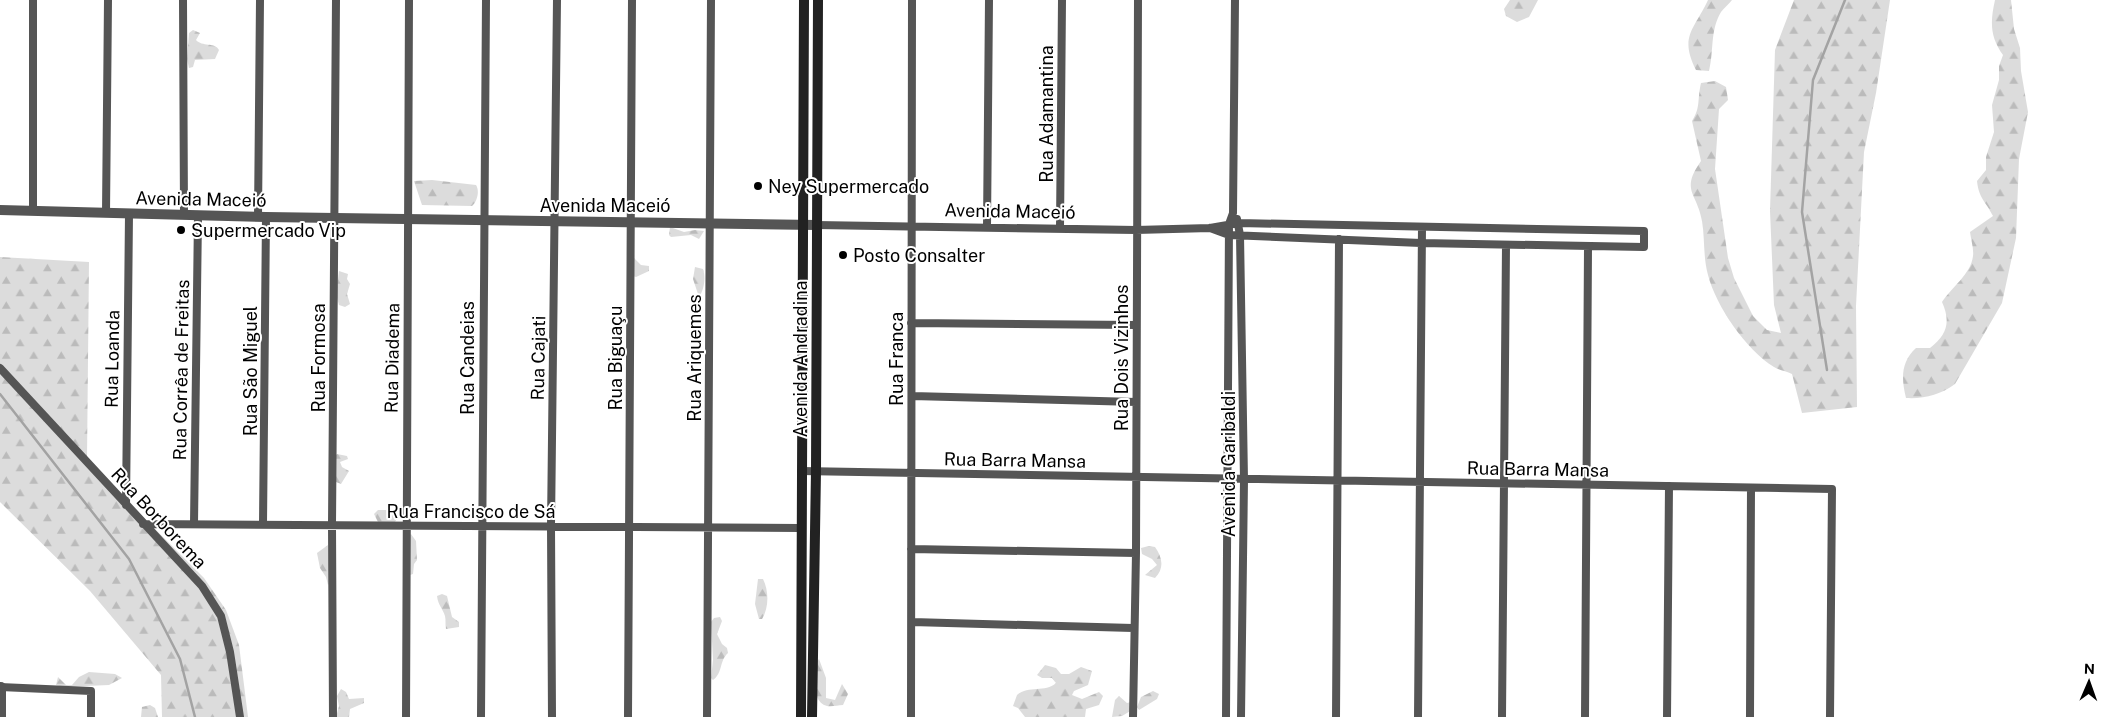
<svg xmlns="http://www.w3.org/2000/svg" width="2124" height="717" font-family="'Public Sans',sans-serif">
<style>
.forest{fill:url(#forest-firs)}
.lines{fill:none;stroke-linecap:round;stroke-linejoin:round}
.stream{stroke:#a3a3a3;stroke-width:2.5}
.minor{stroke:#555;stroke-width:8}
.tertiary{stroke:#555;stroke-width:10}
.secondary{stroke:#222;stroke-width:10}
.poi-dot{fill:#000;stroke:#fff;stroke-width:2}
.labels{text-anchor:middle;dominant-baseline:central;stroke-width:4;stroke-linejoin:round;paint-order:stroke}
.street-label{font-size:18px;fill:#000;stroke:#fff}
.poi-label{font-size:18px;fill:#000;stroke:#fff;text-anchor:start}
</style>
<defs>
<pattern id="forest-firs" width="22" height="20" patternUnits="userSpaceOnUse" patternTransform="scale(1.25)"><rect width="22" height="20" fill="#dcdcdc"/><path d="M5 1l3.5 6h-7zM16 11l3.5 6h-7z" fill="#bbb"/></pattern>
</defs>
<rect width="100%" height="100%" fill="#fff"/>
<path class="forest" d="M1510,0H1538L1529,17L1517,22L1506,16L1504,9Z
M1708,0H1732C1729,4 1724,8 1721,12C1710,30 1714,51 1709,71L1696,70C1679,36 1694,30 1708,0Z
M1794,0H1890L1876,93L1864,152L1856,306L1857,407L1802,413L1792,374C1786,371 1779,370 1774,367C1746,350 1716,306 1708,275C1703,257 1705,239 1702,221C1697,192 1680,191 1701,161L1692,121C1701,107 1697,100 1701,83L1715,81L1726,87L1728,100L1719,109L1715,169L1728,258L1734,278L1753,316L1767,330L1781,333L1774,305L1770,211L1775,50Z
M1995,0H2011L2014,29L2020,48L2021,71L2028,112L2019,159L2016,238L2002,303L1955,384C1940,395 1924,399 1906,398C1901,378 1901,362 1916,348H1930C1947,335 1951,322 1942,302C1952,287 1971,274 1973,256C1974,249 1971,240 1970,232L1993,216C1985,200 1979,199 1977,181L1986,170V157L1994,132L1992,105L1999,80V66L2003,55C1990,37 1990,22 1995,0Z
M193,30L200,33L196,40C202,47 215,42 219,50L215,59L195,60L193,67L189,68L187,59L189,33Z
M432,180L476,185C480,191 477,202 472,206L422,205L414,181Z
M670,227L684,232L695,230L704,231L699,239L691,235L671,237L669,235Z
M0,257L89,262L87,458L122,496L204,578L226,610L239,645L248,717H162L161,675L90,591L0,502Z
M634,258L641,265L649,266V271L636,277L633,276Z
M695,267L703,269C706,278 704,290 699,297L693,279Z
M339,271L348,274L347,279L350,284L347,294L350,304L345,307L339,305L336,294Z
M337,454L347,456L348,459L340,462L342,467L349,471L341,484L336,482L335,456Z
M378,510H391L399,515L395,522H378L374,514Z
M411,534L416,541L417,560L414,564L413,574L410,575L409,536Z
M328,545L330,583L328,585L326,577L320,568L317,553Z
M1149,546L1155,547C1162,557 1165,568 1155,578L1145,575L1157,565L1152,559L1142,554L1141,548Z
M758,579H763C769,591 769,608 762,619H759L755,604Z
M442,594L447,596L452,617L459,622V627L446,629C445,625 446,620 445,616C443,609 438,605 437,596Z
M720,617L722,621L717,634L722,644L727,648L728,653C719,661 723,673 713,680L711,678L713,660L711,622L714,618Z
M819,659L826,678V698L835,700L842,684L848,694L843,705C838,705 832,707 827,706C810,701 816,677 816,663Z
M1045,665L1056,668L1061,674H1069L1081,667L1092,671L1088,685L1074,691L1072,695L1082,699L1099,692L1103,696L1099,705L1086,709L1085,717H1025L1018,708L1013,706L1017,695C1029,685 1045,693 1056,683L1052,678H1042L1037,675Z
M89,672L115,674L122,678L109,685L63,687L56,685L58,677L66,685H72L79,677Z
M341,689L346,692L349,699L364,698V703L350,709L349,717H336L339,706L337,696Z
M1153,691L1159,694L1157,699L1139,710L1137,707L1141,697Z
M1119,696L1127,703L1131,702L1132,710L1122,716L1112,717L1115,700Z
M150,705L155,708L158,717H141L142,707Z"/>
<g class="lines">
<path class="stream" d="M1827,370L1802,212L1813,80L1845,0
M0,394L129,559L180,659L195,717"/>
<path class="minor" d="M33,0V210
M183,0L184,215
M106,213L108,0
M258,217L260,0
M1237,219L1240,235L1244,480L1241,717
M816,225L1136,230L1210,228L1239,223L1644,231V247L1421,243L1229,235L1210,228
M987,227L989,0
M1060,228L1062,0
M911,323L1136,325
M0,368L202,586L221,616L230,652L240,717
M912,396L1136,402
M801,471L1832,489L1830,717
M126,505L129,214
M143,524L800,528
M194,524L198,216
M263,524L266,217
M911,549L1136,553
M912,622L1133,628
M0,687L91,691V717
M333,717L332,525L336,0
M406,717L409,0
M481,717L486,0
M552,717L551,526L557,0
M628,717L632,0
M707,717L711,0
M911,717L912,0
M1133,717L1136,553L1138,0
M1226,717L1229,224L1233,213L1235,0
M1336,717L1339,239
M1418,717L1422,227
M1502,717L1506,245
M1585,717L1588,248
M1667,717L1669,486
M1750,717L1751,488"/>
<path class="tertiary" d="M0,210L266,217L816,225
M1,717V687"/>
<path class="secondary" d="M801,717L804,0
M812,717L816,471L818,0"/>
</g>
<g class="poi-dot">
<circle cx="758" cy="186" r="5"/>
<circle cx="181" cy="230" r="5"/>
<circle cx="843" cy="255" r="5"/>
</g>
<g class="labels">
<g class="street-label">
<text transform="translate(1046 114) rotate(-90)">Rua Adamantina</text>
<text transform="translate(201 199) rotate(1)">Avenida Maceió</text>
<text x="605" y="205">Avenida Maceió</text>
<text transform="translate(1010 211) rotate(1)">Avenida Maceió</text>
<text transform="translate(318 358) rotate(-90)">Rua Formosa</text>
<text transform="translate(392 358) rotate(-89)">Rua Diadema</text>
<text transform="translate(467 358) rotate(-90)">Rua Candeias</text>
<text transform="translate(538 358) rotate(-89)">Rua Cajati</text>
<text transform="translate(615 358) rotate(-90)">Rua Biguaçu</text>
<text transform="translate(694 358) rotate(-90)">Rua Ariquemes</text>
<text transform="translate(1121 358) rotate(-90)">Rua Dois Vizinhos</text>
<text transform="translate(112 359) rotate(-89)">Rua Loanda</text>
<text transform="translate(800 359) rotate(-90)">Avenida Andradina</text>
<text transform="translate(896 359) rotate(-90)">Rua Franca</text>
<text transform="translate(181 370) rotate(-89)">Rua Corrêa de Freitas</text>
<text transform="translate(250 371) rotate(-90)">Rua São Miguel</text>
<text transform="translate(1015 460) rotate(1)">Rua Barra Mansa</text>
<text transform="translate(1228 464) rotate(-90)">Avenida Garibaldi</text>
<text transform="translate(1538 469) rotate(1)">Rua Barra Mansa</text>
<text x="471" y="511">Rua Francisco de Sá</text>
<text transform="translate(159 518) rotate(47)">Rua Borborema</text>
</g>
<g class="poi-label">
<text x="768" y="186">Ney Supermercado</text>
<text x="191" y="230">Supermercado Vip</text>
<text x="853" y="255">Posto Consalter</text>
</g>
</g>
<g transform="translate(2089 682) rotate(2)" stroke="#ffffff" stroke-width="4" paint-order="stroke">
<path d="M0-4L9 19L0 12L-9 19Z" fill="#000000"/>
<text y="-8" font-size="14" font-weight="bold" text-anchor="middle" fill="#000000">N</text>
</g>
</svg>
